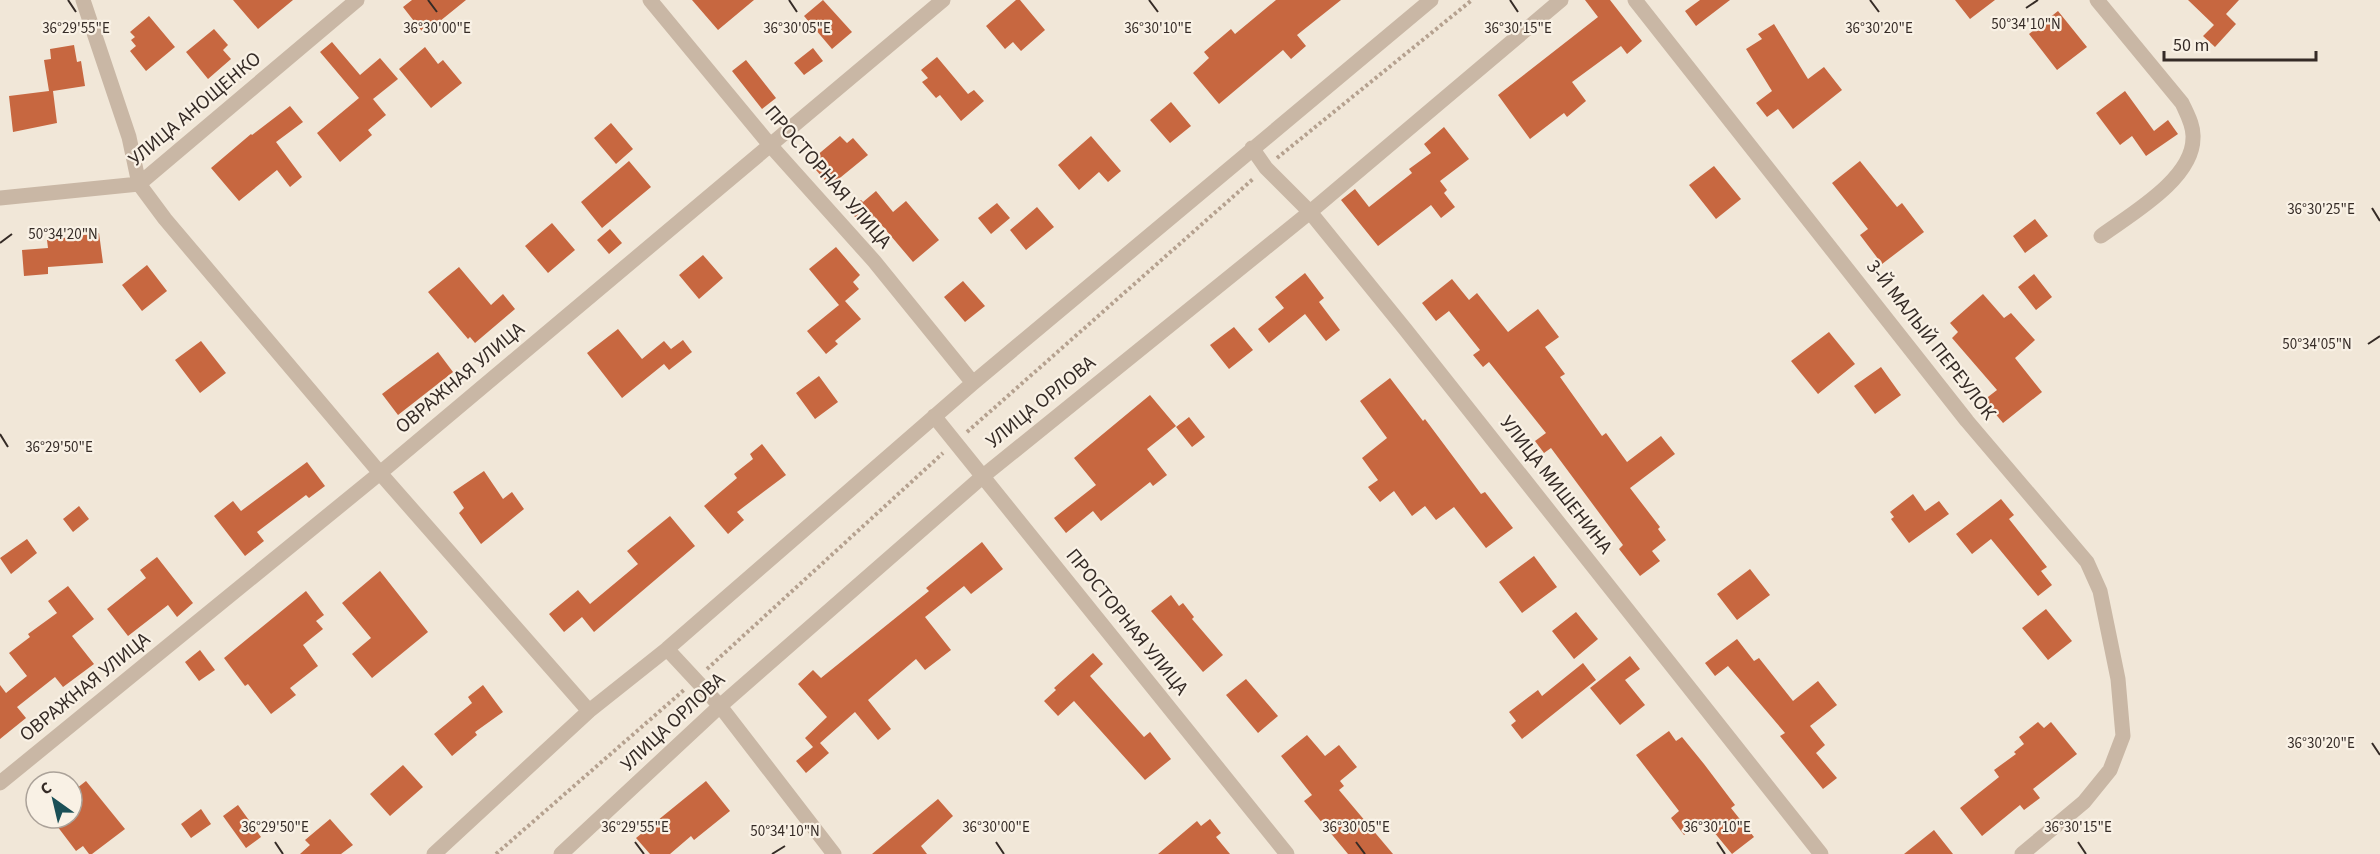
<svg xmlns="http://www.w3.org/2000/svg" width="2380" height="854" font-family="'Source Sans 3',sans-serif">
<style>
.building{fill:#c76740}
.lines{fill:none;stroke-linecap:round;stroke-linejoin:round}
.path{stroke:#b5a18f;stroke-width:4;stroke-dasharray:3 3;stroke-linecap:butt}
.minor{stroke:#c9b7a5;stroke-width:15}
.ticks{fill:none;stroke:#352b26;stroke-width:2}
.labels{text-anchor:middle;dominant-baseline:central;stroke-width:4.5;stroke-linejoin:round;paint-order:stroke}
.street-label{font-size:20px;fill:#352b26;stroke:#f9f1e5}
.ticks-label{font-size:15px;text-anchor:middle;fill:#352b26;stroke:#f9f1e5;stroke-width:4.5;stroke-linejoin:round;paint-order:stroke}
</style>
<rect width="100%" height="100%" fill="#f1e7d8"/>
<path class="building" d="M233,0H293L258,29Z
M412,0H466L424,34L403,7Z
M692,0H754L718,30Z
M823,0L852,32L832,49L804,16Z
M1016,0H1020L1045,30L1021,51L1013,42L1005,49L986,26Z
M1276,0H1341L1297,35L1306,46L1291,59L1283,50L1219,104L1193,73L1209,58L1204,52L1231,29L1235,34Z
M1585,0H1610L1642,41L1627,54L1621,46L1572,82L1586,101L1567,117L1564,113L1530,139L1498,95L1598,17Z
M1700,0H1730L1696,26L1685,11Z
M1955,0H1995L1970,19Z
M2188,0H2239L2226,14L2236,24L2215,47L2203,36L2214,25Z
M2058,11L2087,47L2057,70L2029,34Z
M149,16L175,47L146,71L130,51L136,46L131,40L135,37L130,32Z
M1774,24L1808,79L1824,67L1842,90L1793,129L1778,109L1767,117L1756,103L1772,91L1746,49L1762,39L1758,34Z
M214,29L228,45L223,50L231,59L208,79L186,52Z
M332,42L360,75L380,58L398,79L373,99L386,115L368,130L372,135L340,162L317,133L359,98L320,52Z
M74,45L77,62L81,61L85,86L53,91L57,123L13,132L9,96L49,91L44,60L51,59L50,49Z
M425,47L438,64L443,60L462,83L431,108L399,69Z
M813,48L823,61L804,75L794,63Z
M937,57L968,94L974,90L984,101L961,121L940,95L936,98L922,82L928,78L921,70Z
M746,60L776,98L762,109L732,71Z
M2125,91L2154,131L2168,120L2178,134L2146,156L2132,136L2120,145L2096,113Z
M1171,102L1191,126L1170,143L1150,120Z
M290,106L303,122L276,142L302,177L290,187L277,170L239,201L211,168L251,134L252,135Z
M611,123L633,149L616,164L594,138Z
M1444,127L1469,159L1440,181L1447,190L1444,193L1455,207L1441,218L1431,205L1378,246L1341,200L1355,189L1369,207L1412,173L1409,169L1431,153L1424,144Z
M840,136L847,143L853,138L868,155L830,186L809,162Z
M1091,136L1121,171L1108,182L1099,172L1079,190L1058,165Z
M629,161L651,187L602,228L581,202Z
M1860,161L1897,207L1902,203L1924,232L1882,264L1860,235L1868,229L1832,183Z
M1714,166L1741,199L1716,219L1689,185Z
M876,191L893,212L906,201L939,240L913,262L874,216L862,225L849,210L861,200L863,202Z
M997,203L1010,218L991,234L978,218Z
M1037,207L1054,227L1026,250L1010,230Z
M2035,219L2048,236L2025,253L2013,236Z
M552,223L575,250L548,273L525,246Z
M610,229L622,243L609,254L597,240Z
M99,233L103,263L48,267V274L24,276L22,250L48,248L47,240Z
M836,247L860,275L853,282L859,289L845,301L861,319L835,341L838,344L826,354L807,331L839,305L809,269Z
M703,255L723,278L699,299L679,275Z
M147,265L167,291L142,311L122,285Z
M459,267L491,305L503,294L515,309L475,343L470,337L468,339L428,292Z
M1305,273L1324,298L1319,302L1340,330L1326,341L1305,314L1269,343L1258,329L1284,308L1275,297Z
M2034,274L2052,297L2036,310L2018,287Z
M1452,279L1469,300L1477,293L1508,332L1538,309L1559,337L1545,347L1565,374L1560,377L1602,436L1606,433L1627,462L1661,436L1675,454L1630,488L1660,527L1658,529L1666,540L1652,551L1660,561L1640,576L1619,549L1623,545L1551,448L1544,453L1535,441L1546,433L1489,362L1483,367L1473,355L1480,350L1449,311L1436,321L1422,303Z
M963,281L985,306L965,322L944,297Z
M1983,294L2004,318L2011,313L2035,340L2015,358L2042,392L2003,423L1984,400L1997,390L1952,338L1958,332L1950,323Z
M1234,327L1253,350L1229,369L1210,345Z
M618,329L642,359L664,341L671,349L683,340L692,352L669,370L664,364L622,398L587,353Z
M1829,332L1855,364L1818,394L1791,361Z
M201,341L226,373L200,393L175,360Z
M438,352L453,372L398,415L382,394Z
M1881,367L1901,395L1875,414L1854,386Z
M819,376L838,402L815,419L796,393Z
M1390,378L1423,421L1425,419L1481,494L1485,492L1513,528L1486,548L1454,507L1436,520L1425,506L1412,516L1394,491L1380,502L1368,487L1378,480L1362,458L1387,438L1360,401Z
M1150,395L1176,426L1147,449L1167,475L1153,486L1150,482L1101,521L1093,511L1066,533L1054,518L1096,485L1074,458Z
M1189,417L1205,437L1192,447L1176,427Z
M762,444L786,475L737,512L744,520L728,534L704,506L737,478L734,474L753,459L750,454Z
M307,462L325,486L309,498L306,495L257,532L264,541L245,556L214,516L233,501L241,511Z
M484,471L503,499L512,492L524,509L481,544L459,513L464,508L453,492Z
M1913,494L1925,511L1939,501L1949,514L1909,543L1891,519L1894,517L1890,512Z
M2001,499L2014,515L2009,519L2047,567L2041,571L2052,585L2038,596L1991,539L1972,554L1956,534Z
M79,506L89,519L73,532L63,519Z
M670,516L695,546L594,632L582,617L564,632L549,614L578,590L590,604L638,564L627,551Z
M27,539L37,553L11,574L0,558Z
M982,542L1003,569L971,594L964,586L925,617L951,650L925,670L916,659L868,700L891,729L878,740L855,712L820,743L829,753L806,773L796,761L813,747L805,738L827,717L798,684L813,670L821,678L929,591L926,588Z
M1534,556L1557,587L1522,613L1499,582Z
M157,557L193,603L177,617L168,605L128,636L107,609L146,578L140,570Z
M1750,569L1770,595L1737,620L1717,594Z
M380,571L428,632L372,678L352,654L371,638L342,603Z
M68,586L94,619L72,636L94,664L63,687L55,677L17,707L26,718L0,739V685L6,693L27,676L9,653L30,637L28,634L57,613L48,601Z
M306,591L324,615L316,621L323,629L303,645L318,666L290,688L296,695L271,714L248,684L245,686L224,658Z
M1171,595L1179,606L1183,603L1194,617L1192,619L1223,655L1203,672L1151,611Z
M2046,609L2072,641L2048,660L2022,628Z
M1576,612L1598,639L1574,659L1552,631Z
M1737,639L1754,661L1759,658L1793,701L1818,681L1837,705L1810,726L1825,745L1816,753L1837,778L1823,789L1780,736L1785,733L1728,666L1715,676L1705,663Z
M200,650L215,670L199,681L185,662Z
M1093,653L1103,664L1090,676L1144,737L1150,732L1171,759L1145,780L1074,701L1058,716L1044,701L1056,690L1054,688Z
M1630,656L1640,669L1625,680L1645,705L1620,725L1590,688Z
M1583,663L1596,680L1522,739L1511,725L1516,721L1509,712L1538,690L1542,696Z
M1246,679L1278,716L1258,733L1226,695Z
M483,685L503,712L475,732L477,735L452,756L434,734L472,703L468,697Z
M2038,722L2044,728L2051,722L2077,754L2033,789L2040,798L2024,810L2020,805L1982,836L1960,808L1999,777L1994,770L2016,754L2014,752L2024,744L2019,737Z
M1669,731L1676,741L1682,737L1704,764L1735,805L1731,808L1754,837L1732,854L1704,820L1684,835L1671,818L1679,811L1636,755Z
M1307,735L1325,756L1339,745L1357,767L1340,781L1344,786L1339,790L1393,854H1348L1304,801L1312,795L1281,756Z
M403,765L423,787L390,816L370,794Z
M86,781L125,829L92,854H89L83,846L76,851L51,818H72V792Z
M706,781L730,811L694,840L691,836L670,854H650L636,838Z
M938,799L953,816L921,846L927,854H872Z
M238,805L261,837L246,848L223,816Z
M201,809L211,824L191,838L181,824Z
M330,819L353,845L341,854H300L310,845L305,840Z
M1210,819L1221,833L1216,837L1230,854H1158L1197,821L1201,826Z
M1934,830L1953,854H1904Z"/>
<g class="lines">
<path class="path" d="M1277,158L1472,0
M967,432L1253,179
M707,669L943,453
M496,854L684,690"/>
<path class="minor" d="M83,0L129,137L139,184L165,219L380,473L589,711
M650,0L770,145L874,261L973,383
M1635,0L1967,421L2087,562L2100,591L2118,679L2123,736L2110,770L2084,802L2022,854
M2097,0L2182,103C2187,114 2194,126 2193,138C2193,179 2131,214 2101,236
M1252,148L1266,168L1310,212L1405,329L1821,854
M0,198L139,184L357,0
M934,416L1287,854
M667,649L720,706L834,854
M0,783L380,473L943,0
M434,854L589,711L667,649L973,383L1431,0
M561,854L720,706L982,477L1310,212L1561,0"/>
</g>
<path class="ticks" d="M68,0L76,12M428,0L437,12M789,0L797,12M1149,0L1158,12M1510,0L1518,12M1870,0L1879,12M2026,8L2038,0M2372,208L2380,221M0,243L12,234M2368,344L2380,336M0,434L8,447M2372,743L2380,755M275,842L283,854M635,842L644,854M996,842L1004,854M1356,842L1365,854M1717,842L1725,854M2078,842L2086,854M772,854L785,846"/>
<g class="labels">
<g class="street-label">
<text transform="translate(195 109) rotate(-40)">УЛИЦА АНОЩЕНКО</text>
<text transform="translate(828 177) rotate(49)">ПРОСТОРНАЯ УЛИЦА</text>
<text transform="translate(1931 340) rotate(52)">3-Й МАЛЫЙ ПЕРЕУЛОК</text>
<text transform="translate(460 378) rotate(-40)">ОВРАЖНАЯ УЛИЦА</text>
<text transform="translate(1041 402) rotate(-39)">УЛИЦА ОРЛОВА</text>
<text transform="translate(1556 485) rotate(52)">УЛИЦА МИШЕНИНА</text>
<text transform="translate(1127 622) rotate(51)">ПРОСТОРНАЯ УЛИЦА</text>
<text transform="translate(85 687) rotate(-39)">ОВРАЖНАЯ УЛИЦА</text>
<text transform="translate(673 722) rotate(-43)">УЛИЦА ОРЛОВА</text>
</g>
</g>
<g class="ticks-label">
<text x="2026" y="29">50°34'10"N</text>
<text x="76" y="33">36°29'55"E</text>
<text x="437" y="33">36°30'00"E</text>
<text x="797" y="33">36°30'05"E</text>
<text x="1158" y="33">36°30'10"E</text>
<text x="1518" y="33">36°30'15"E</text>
<text x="1879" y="33">36°30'20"E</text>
<text x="2321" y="214">36°30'25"E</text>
<text x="63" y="239">50°34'20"N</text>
<text x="2317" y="349">50°34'05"N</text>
<text x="59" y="452">36°29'50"E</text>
<text x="2321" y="748">36°30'20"E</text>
<text x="275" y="832">36°29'50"E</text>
<text x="635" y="832">36°29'55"E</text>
<text x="996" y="832">36°30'00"E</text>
<text x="1356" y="832">36°30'05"E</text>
<text x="1717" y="832">36°30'10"E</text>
<text x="2078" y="832">36°30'15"E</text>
<text x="785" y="836">50°34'10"N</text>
</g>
<g transform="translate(54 800) rotate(326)"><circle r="28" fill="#f9f1e5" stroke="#aba299" stroke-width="1.5"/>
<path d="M0-4.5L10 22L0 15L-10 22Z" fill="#1b5057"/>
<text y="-9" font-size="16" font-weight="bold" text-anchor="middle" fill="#352b26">С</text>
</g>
<path d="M2164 51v9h152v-9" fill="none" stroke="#352b26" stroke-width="3"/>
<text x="2173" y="51" font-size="18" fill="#352b26" stroke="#f9f1e5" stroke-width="4.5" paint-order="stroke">50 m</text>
</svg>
